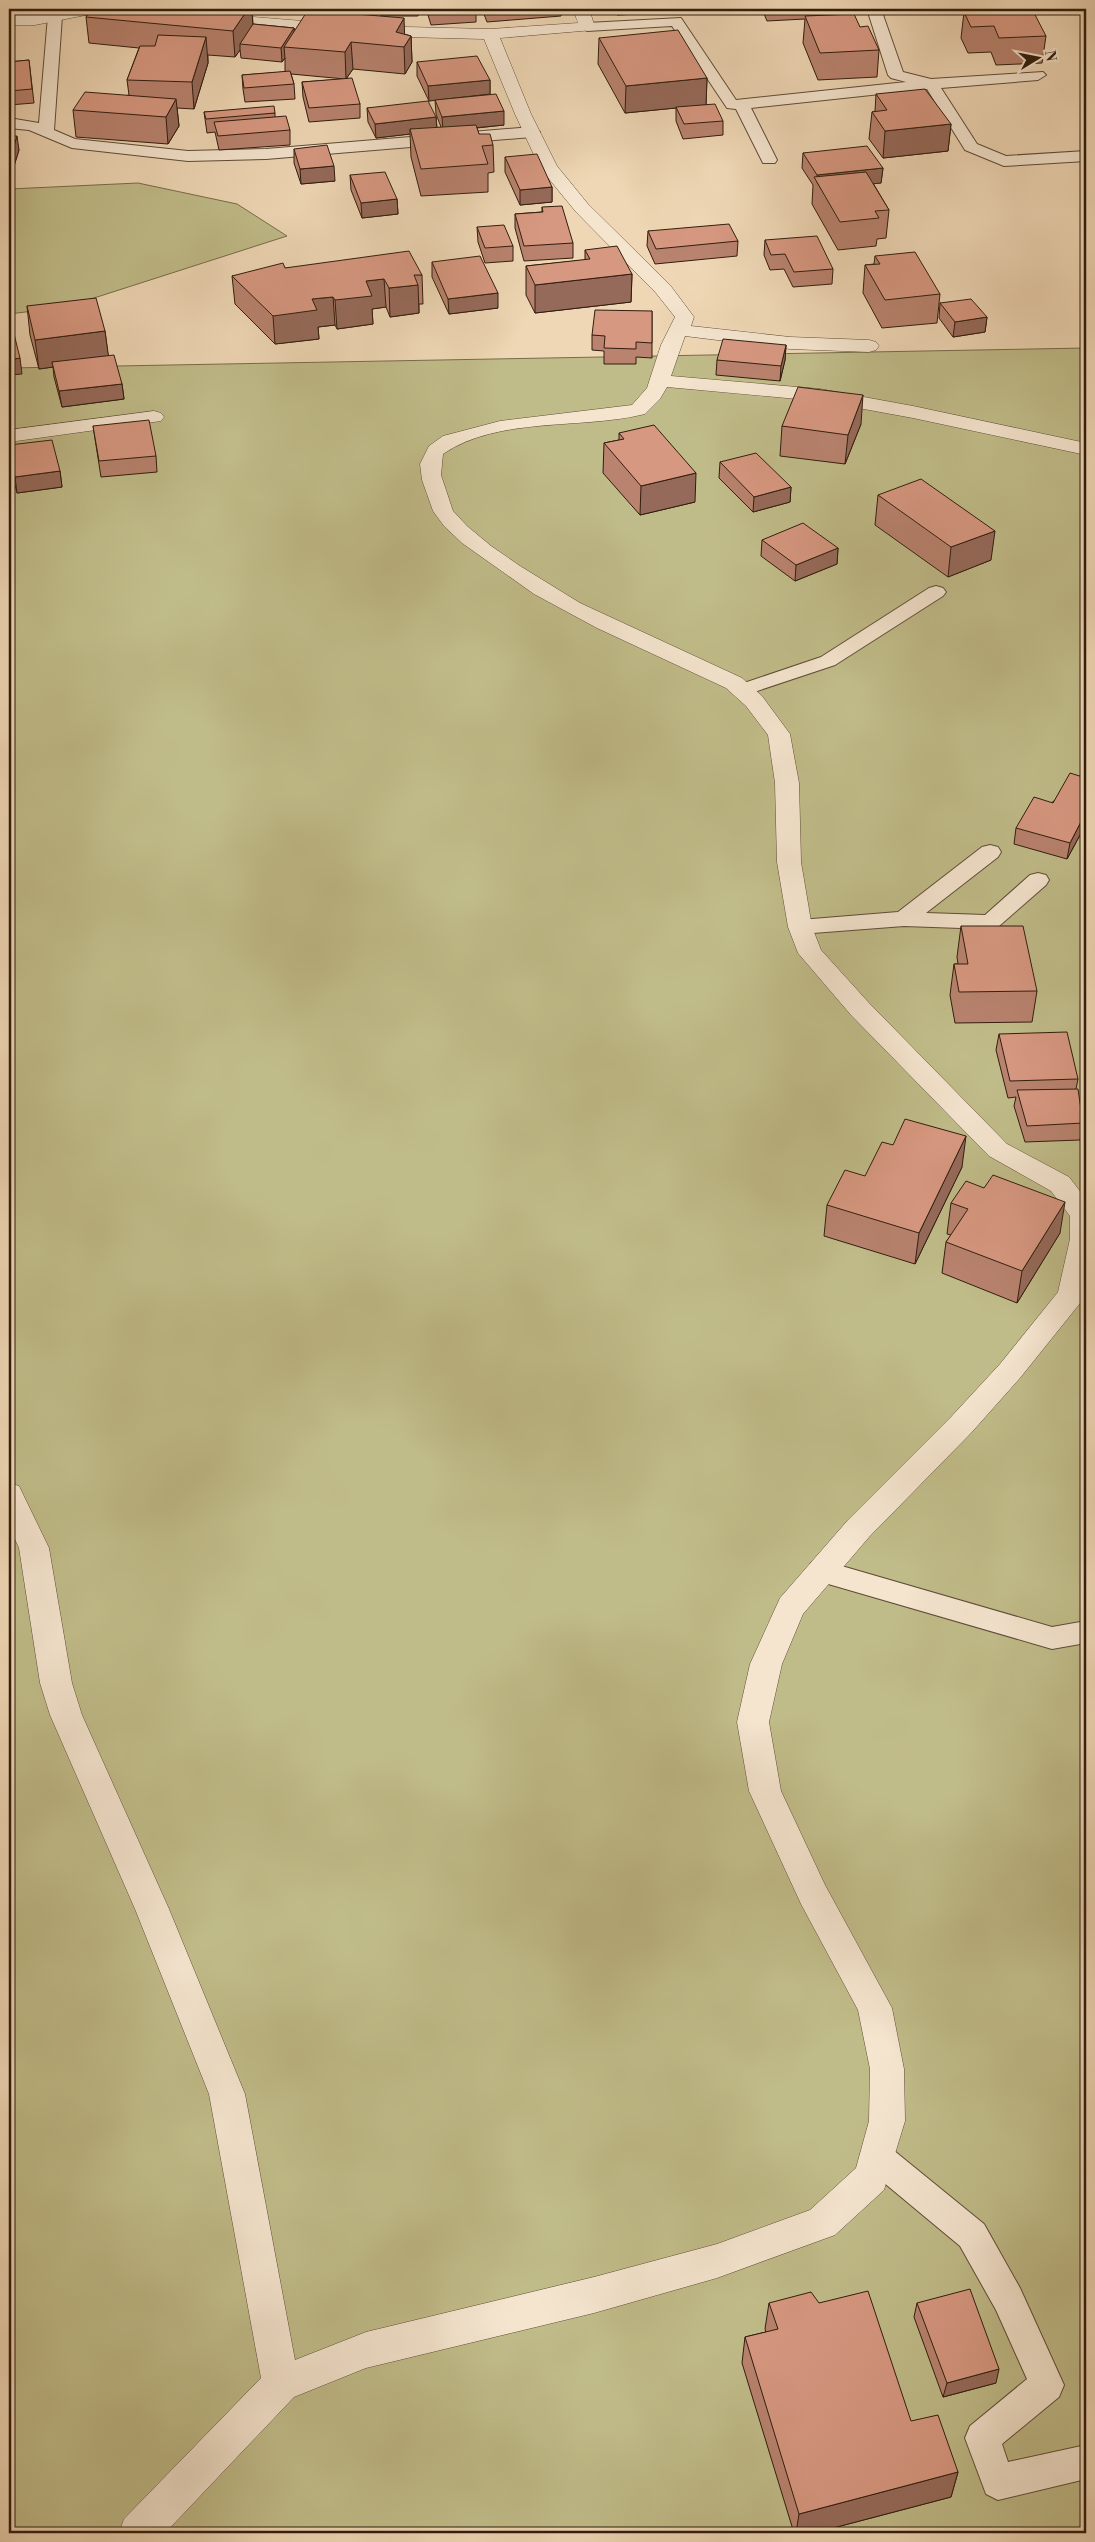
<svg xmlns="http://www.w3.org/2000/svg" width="1095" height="2542" font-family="'Libre Bodoni',serif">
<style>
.green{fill:#c0bc89;stroke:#786c4c}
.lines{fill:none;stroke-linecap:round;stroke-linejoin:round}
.lane-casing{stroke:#604c38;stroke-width:2}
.street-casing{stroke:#604c38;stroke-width:1}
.lane{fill:#f5e5cf;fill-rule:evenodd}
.street{fill:#f5e5cf;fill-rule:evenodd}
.wall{fill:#b9836f;stroke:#311d0e}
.shaded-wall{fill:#966a5a;stroke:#311d0e}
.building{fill:#d79881;stroke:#311d0e}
</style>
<rect width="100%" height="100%" fill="#efd7b5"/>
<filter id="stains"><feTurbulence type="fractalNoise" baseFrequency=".004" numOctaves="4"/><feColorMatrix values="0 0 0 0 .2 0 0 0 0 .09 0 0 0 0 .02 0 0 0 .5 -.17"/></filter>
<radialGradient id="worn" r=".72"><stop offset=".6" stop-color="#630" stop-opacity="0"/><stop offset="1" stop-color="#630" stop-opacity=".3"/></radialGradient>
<path class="green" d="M138,183L237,204L287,236L66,307L9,314V189Z
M1086,348V2533H9V368Z"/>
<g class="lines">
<g class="lane-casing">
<path id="lane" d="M867,9H881L903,72L931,79L1043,72L1046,75L1038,80L941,88L977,144L1006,156L1086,151V161L1004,166L965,150L927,89L751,108L777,160L775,163H763L736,109L727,108L672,26L587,31L580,27L587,23L681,18L736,100L906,82L891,78L888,75Z
M55,12L62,16L54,130L75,139L188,151L266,149L532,127L540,132L532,137L266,159L188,161L72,148L29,130L9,128V118L39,123L48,16Z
M936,586L943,588L946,592L943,596L835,665L742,696L735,694L732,690L735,686L821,657L929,588Z
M990,845L998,847L1001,852L998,857L926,913L985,915L1030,875L1038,873L1046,875L1049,880L1046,885L998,927L990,929L904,926L800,934L792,932L789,927L792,922L800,920L898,912L982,847Z
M821,1560L1052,1627L1086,1621V1643L1052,1649L811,1579L807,1571L811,1563Z
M876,2141L887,2145L984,2224L1020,2288L1064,2385L1059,2397L1002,2444L1008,2462L1086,2445V2479L998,2500L986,2494L965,2438L970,2426L1027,2379L996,2310L960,2246L865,2167L860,2156L865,2145Z"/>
</g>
<g class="street-casing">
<path id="street" d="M68,9H136L137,10L129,15H86L35,25H9V15H35Z
M573,9H589L595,27L593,30L500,38L531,114L557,166L588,204L670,285L694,317L691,326L790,337L869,340L876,342L879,346L876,350L869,352L790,349L685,336L671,376L820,389L913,406L1086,443V455L913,418L820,401L667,387L660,399L645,414C581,430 499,416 443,454L441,475L453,511L467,526L491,546L520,566L580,603L742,678L762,696L790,734L799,783L801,862L812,927L821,950L869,1003L1007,1144L1069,1177L1086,1199V1289L1081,1302L1020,1378L971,1433L870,1536L803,1614L782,1664L769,1722L781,1791L825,1885L892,2008L904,2069L905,2121L884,2190L835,2235L717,2278L594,2313L366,2368L294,2397L165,2533H119L124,2519L261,2378L209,2094L135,1909L50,1715L40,1683L19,1548L9,1526V1483L19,1486L49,1548L72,1683L82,1715L169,1909L245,2094L295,2360L366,2332L594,2277L717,2244L810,2210L856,2168L869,2121L870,2069L858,2010L801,1904L749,1791L737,1722L750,1664L780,1598L848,1520L951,1417L1000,1364L1058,1292L1070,1239V1216L1051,1191L989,1156L851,1015L798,953L788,927L777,862L775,783L768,735L746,706L726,688L597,628L534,594L462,543L444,526L433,511L422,480L420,464L429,446L443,436L500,421L632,405L647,388L661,345L675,317L656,293L576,212L540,168L515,114L484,39L364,36L216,24L208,19L216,14L364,26L490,29L578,23Z
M154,411L161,413L164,417L161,421L9,442V430Z"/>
</g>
<use href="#lane" class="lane"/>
<use href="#street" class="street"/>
</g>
<path class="wall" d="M92,9H252L253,24L294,28L295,30L404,34L411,36L412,62L405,74L353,69L346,79L360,104V118L309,122L303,97L302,82L345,79L291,74L294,84L295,99L245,102L243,89L242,75L285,72V58L282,62L241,58L240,50L235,57L208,55V63L194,109L177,108L179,126L168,144L76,137L73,110L129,95L127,80L139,48L89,43L86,17Z
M381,9H420L418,16H381Z
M428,9H476V22L431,25L428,15Z
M482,9H561V16L487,22Z
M615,9H662V13L617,15Z
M762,9H813V16L860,27L879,50L877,77L818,80L803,43L805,19L767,21Z
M964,12L1046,36L1042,63L996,65L991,52L968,53L961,38Z
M599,38L707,78L706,105L723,121V135L683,139L676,121V108L625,113L598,64Z
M29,60L34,103L9,105V62Z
M417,62L490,80V94L454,98L504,125L477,128L479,134L493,145L494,172L488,173V192L421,196L411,157L410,134L376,138L368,122L367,108L436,117L437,128L441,127L436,114L435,100L429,101L417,76Z
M876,94L951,124L948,151L883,158L869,139L872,112L875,111Z
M204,112L275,113V117L290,130V145L219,150L215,132L207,133Z
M9,136L19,150L13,169H9Z
M294,149L335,181L301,184L294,163Z
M803,153L883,168L881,183H873L889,210L886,238L877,239L876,246L838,250L812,204L813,185L802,168Z
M505,157L552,187V202L520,205L505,172Z
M350,175L397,199L398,214L362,218L351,190Z
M542,207L573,243V258L524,261L515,228V214L542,212Z
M477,227L513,246V261L485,263L478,242Z
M648,231L738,241L737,256L655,264L647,246Z
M765,240L833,269L832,284L793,287L784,269L770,270L764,255Z
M585,250L632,274L631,302L535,313L526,295V266L585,260Z
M875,256L940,294L937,323L882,328L863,293L865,265L874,264Z
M432,262L498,308L449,314L432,277Z
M285,268L422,275L423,304H419V313L390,317L386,307L372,309L373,324L337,329L335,325L318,327L319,339L275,344L235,304L232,276Z
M940,303L987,317L985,332L953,337L939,318Z
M27,306L105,331L108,355L122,384L124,399L62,407L54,377L53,367L39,369L30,335Z
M652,311V358L636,357V364H604V351L592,350V335Z
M786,345L785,360L780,381L716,375L717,360Z
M861,424L845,464L780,456L782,426Z
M93,426L156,456L157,472L101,477Z
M619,433L695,502L640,515L603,473L604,443L619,440Z
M9,445L60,471L62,487L17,493L9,461Z
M720,462L791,487L790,502L753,512L719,478Z
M878,495L991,560L948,577L875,525Z
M762,540L838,548L837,564L795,581L761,556Z
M1086,778V824L1067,859L1014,844L1016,828Z
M961,926L1037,991L1032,1022L955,1023L950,995L954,964H958L957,957Z
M999,1034L1078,1079L1076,1089L1083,1123L1080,1140L1025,1142L1014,1106L1016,1097L1008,1098L996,1050Z
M962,1167L915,1264L824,1236L827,1205L865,1176Z
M984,1188L1060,1233L1017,1303L942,1273L946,1242L951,1235L947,1234L951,1203Z
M769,2303L958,2472L951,2497L814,2533H794L742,2363L745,2337L766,2332L765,2329Z
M917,2303L996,2383L943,2397L914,2317Z"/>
<path class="shaded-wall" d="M248,9H252L253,30L240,44V50L235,57L233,31Z
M404,18L405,45L396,32Z
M294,28L295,42L284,47L285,58L282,62L281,48Z
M411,36L412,62L405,74L404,47Z
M206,37L208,63L194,109L192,82Z
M351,42L353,69L346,79L345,52Z
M707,78L706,105L625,113L626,86Z
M490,80V94L429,101L428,86Z
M176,99L179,126L168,144L166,117Z
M504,111V125L443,131L442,117Z
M436,117L437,131L410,129V134L376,138L375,124Z
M951,124L948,151L883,158L885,131Z
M17,136L19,150L13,169L11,155Z
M334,166L335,181L301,184L300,169Z
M883,168L881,183L821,189L817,182V175Z
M552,187V202L520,205V190Z
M397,199L398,214L362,218L361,203Z
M632,274L631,302L535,313V285Z
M384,279L386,307L372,309L373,324L337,329L335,300L366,281Z
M418,285L419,313L390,317L389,288Z
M498,293V308L449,314L448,299Z
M333,297L335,325L318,327L319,339L275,344L273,316L312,299Z
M987,317L985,332L953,337L955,322Z
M105,331L109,360L52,362L53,367L39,369L35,340Z
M786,345L785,360L780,381L781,366Z
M20,358L22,374L9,375V360Z
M122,384L124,399L62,407L59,391Z
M863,395L861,424L845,464L848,435Z
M60,471L62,487L17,493L15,477Z
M696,473L695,502L640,515L641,486Z
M791,487L790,502L753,512L754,497Z
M995,531L991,560L948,577L951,547Z
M838,548L837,564L795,581L796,565Z
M1086,812V824L1067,859L1070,843Z
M966,1136L962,1167L915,1264L919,1233Z
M1065,1202L1060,1233L1017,1303L1022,1271Z
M999,2369L996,2383L943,2397L947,2383Z
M958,2472L951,2497L814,2533H796L799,2514Z"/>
<path class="building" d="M92,9H248L233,31L86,17Z
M430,9H470L431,11Z
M1032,9L1046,36L999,38L994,26L971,27L964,12Z
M308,10L404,18L396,32L411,36L404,47L351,42L345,52L284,47Z
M854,14L860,27L868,26L879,50L820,53L805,16Z
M253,24L294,28L281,48L240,44Z
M678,30L707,78L626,86L599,38Z
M158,35L206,37L192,82L127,80L140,46H155Z
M477,56L490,80L428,86L417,62Z
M29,60L32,89L9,91V62Z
M290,71L294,84L244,88L242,75Z
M352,78L360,104L309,108L302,82Z
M925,89L951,124L885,131L872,112L887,110L876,94Z
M85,92L176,99L166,117L73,110Z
M496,94L504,111L442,117L435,100Z
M428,101L436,117L375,124L367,108Z
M715,104L723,121L684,124L676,107Z
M274,106L275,113L206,119L204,112Z
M286,116L290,130L218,136L214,122Z
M476,125L479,134H490L493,145L482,146L488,164L421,169L410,129Z
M9,136H17L11,155L9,154Z
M327,145L334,166L300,169L294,149Z
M867,146L883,168L817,175L803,153Z
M537,154L552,187L520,190L505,157Z
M385,172L397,199L361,203L350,175Z
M866,172L889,210L875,211L879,218L840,222L814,177Z
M562,206L573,243L524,246L515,214L543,212L542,207Z
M729,224L738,241L656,249L648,231Z
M504,225L513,246L485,248L477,227Z
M817,236L833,269L794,272L785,254L771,255L765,240Z
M617,246L632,274L535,285L526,266L590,259L585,250Z
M409,251L422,275H414L418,285L389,288L384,279L366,281L372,296L335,300L333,297L312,299L317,310L273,316L232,276L283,263L285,268Z
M915,252L940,294L885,300L865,265L880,264L875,256Z
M480,256L498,293L448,299L432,262Z
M96,298L105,331L35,340L27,306Z
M971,299L987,317L955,322L940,303Z
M595,310L652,311V343L636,342V349L604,348L605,336L592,335Z
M11,322L20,358L9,360V323Z
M723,339L786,345L781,366L717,360Z
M114,355L122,384L59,391L52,362Z
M798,387L863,395L848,435L782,426Z
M149,420L156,456L99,461L93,426Z
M654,425L696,473L641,486L604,443L624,439L619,433Z
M52,440L60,471L15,477L9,452V445Z
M756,453L791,487L754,497L720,462Z
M921,479L995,531L951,547L878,495Z
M803,523L838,548L796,565L762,540Z
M1070,773L1086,778V812L1070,843L1016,828L1034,797L1053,803Z
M961,926H1023L1037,991L959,992L954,964H968Z
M1067,1032L1078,1079L1010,1081L999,1034Z
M1078,1089L1083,1123L1027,1126L1017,1090Z
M905,1119L966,1136L919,1233L827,1205L845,1170L865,1176L882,1142L893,1145Z
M993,1175L1065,1202L1022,1271L946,1242L968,1209L951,1203L966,1181L984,1188Z
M970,2289L999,2369L947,2383L917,2303Z
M868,2291L911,2421L938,2415L958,2472L799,2514L745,2337L778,2329L769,2303L811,2292L819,2303Z"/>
<rect width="1095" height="2542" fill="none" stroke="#efd7b5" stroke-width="30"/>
<rect x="10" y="10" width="1075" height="2522" fill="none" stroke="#311d0e" stroke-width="2.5"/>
<rect x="15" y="15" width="1065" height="2512" fill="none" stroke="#311d0e"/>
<g transform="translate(1038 58) rotate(80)" stroke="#f5e5cf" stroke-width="4" paint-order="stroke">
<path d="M0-4L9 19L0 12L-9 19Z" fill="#311d0e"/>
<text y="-8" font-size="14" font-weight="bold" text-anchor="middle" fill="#311d0e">N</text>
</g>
<rect width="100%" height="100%" filter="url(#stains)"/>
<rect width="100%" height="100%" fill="url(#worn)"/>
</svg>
